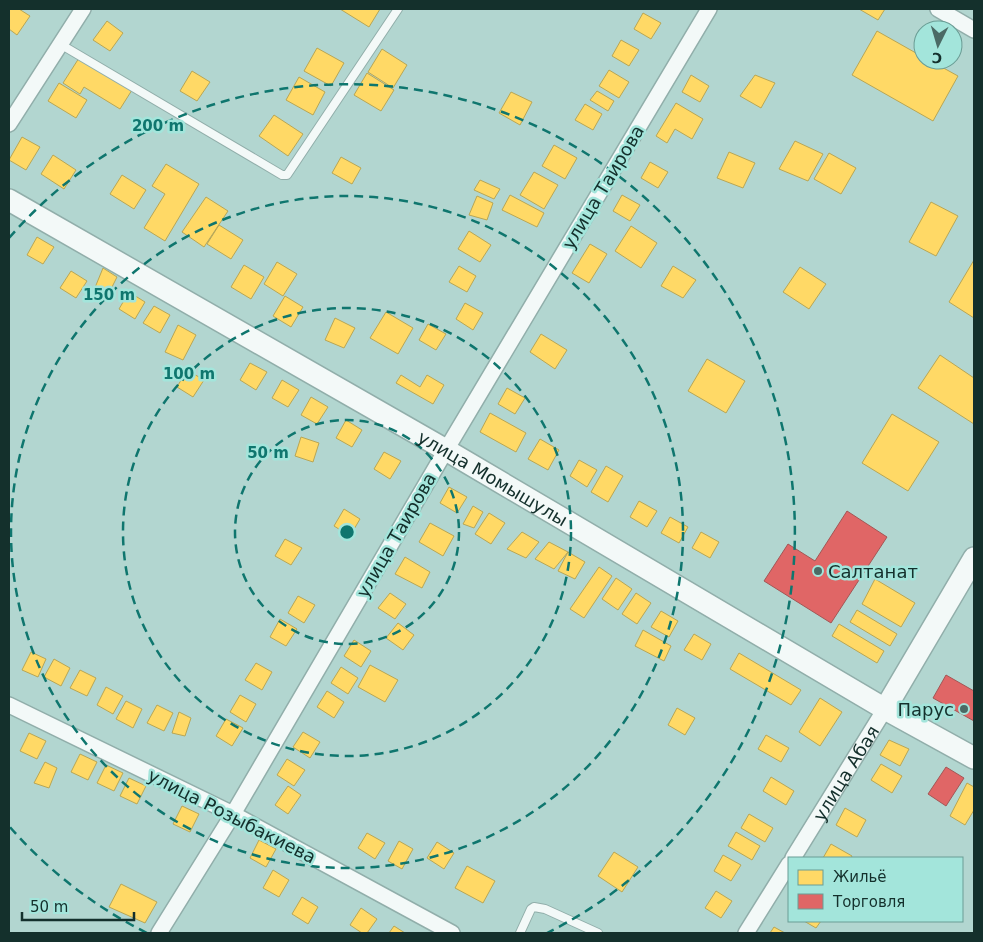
<svg xmlns="http://www.w3.org/2000/svg" width="983" height="942" font-family="'DejaVu Sans',sans-serif">
<style>
.homes{fill:#ffd966;stroke:#b8a655}
.shops{fill:#e06666;stroke:#a35655}
.lines{fill:none;stroke-linecap:round;stroke-linejoin:round}
.lane-casing{stroke:#91aeaa;stroke-width:10}
.street-casing{stroke:#91aeaa;stroke-width:18}
.secondary-casing{stroke:#91aeaa;stroke-width:24}
.lane{stroke:#f3f9f8;stroke-width:8}
.street{stroke:#f3f9f8;stroke-width:15}
.secondary{stroke:#f3f9f8;stroke-width:21}
.ring{fill:none;stroke:#0f766e;stroke-width:2.5;stroke-dasharray:9 6}
.poi-dot{fill:#4b6a65;stroke:#a3e5db;stroke-width:2}
.labels{text-anchor:middle;dominant-baseline:central;stroke-width:5;stroke-linejoin:round;paint-order:stroke}
.street-label{font-size:18px;fill:#14302c;stroke:#a3e5db}
.poi-label{font-size:18px;fill:#14302c;stroke:#a3e5db;text-anchor:start}
.centre{fill:#0f766e;stroke:#a3e5db;stroke-width:2.5}
.ring-label{font-size:15px;text-anchor:middle;font-weight:bold;fill:#0f766e;stroke:#a3e5db;stroke-width:5;stroke-linejoin:round;paint-order:stroke}
</style>
<rect width="100%" height="100%" fill="#b2d6d0"/>
<path class="homes" d="M9,9H19L30,16L17,35L9,29Z
M340,9H380L369,27Z
M859,9H885L878,20Z
M643,13L661,23L651,39L634,29Z
M107,21L123,33L110,51L93,40Z
M877,31L923,57V60H929L958,76L933,121L852,75Z
M621,40L639,50L629,66L612,56Z
M317,48L344,63L331,86L304,71Z
M382,49L407,65L393,88L368,72Z
M79,58L132,90L120,109L84,87L80,94L63,83Z
M609,70L629,82L619,98L599,86Z
M192,71L210,82L197,101L180,91Z
M367,73L394,90L381,111L354,95Z
M691,75L709,86L700,102L682,92Z
M755,75L775,83L761,108L740,96Z
M299,77L325,92L313,115L286,100Z
M59,83L87,100L76,118L48,101Z
M597,91L614,101L608,111L590,100Z
M511,92L532,102L520,125L499,113Z
M676,103L703,119L692,139L675,129L667,143L656,136Z
M585,104L602,114L593,130L575,120Z
M274,115L303,134L288,156L259,136Z
M22,137L40,147L26,170L9,160Z
M795,141L823,154L808,181L779,169Z
M554,145L577,158L565,179L542,166Z
M729,152L755,163L743,188L717,178Z
M829,153L856,168L841,194L814,179Z
M53,155L76,170L64,189L41,174Z
M341,157L361,168L352,184L332,173Z
M650,162L668,172L658,188L641,178Z
M166,164L199,184L165,241L144,228L165,194L152,186Z
M534,172L558,185L544,209L520,195Z
M122,175L146,190L134,209L110,194Z
M480,180L500,189L494,199L474,190Z
M510,195L544,213L537,227L502,210Z
M622,195L640,205L630,221L613,211Z
M477,196L493,203L487,220L469,215Z
M206,197L228,211L204,247L182,232Z
M931,202L958,216L936,256L909,242Z
M219,225L243,240L231,259L207,244Z
M631,226L657,243L641,268L615,251Z
M469,231L491,245L480,262L458,249Z
M37,237L54,247L43,264L27,255Z
M590,244L607,254L589,283L572,273Z
M974,260V318L949,302Z
M277,262L297,274L283,296L264,284Z
M244,265L264,277L251,299L231,287Z
M459,266L476,276L467,292L449,282Z
M673,266L696,280L683,298L661,286Z
M800,267L826,284L809,309L783,292Z
M103,268L117,277L108,295L94,290Z
M71,271L87,281L76,298L60,288Z
M129,292L145,302L135,319L119,309Z
M285,296L303,307L291,327L273,316Z
M465,303L483,313L473,330L456,319Z
M154,306L170,315L160,333L143,323Z
M386,312L413,328L398,354L370,338Z
M335,318L355,328L344,348L325,340Z
M428,324L446,334L436,350L419,340Z
M178,325L196,335L183,360L165,352Z
M541,334L567,350L555,369L530,352Z
M940,355L974,378V424L918,388Z
M707,359L745,381L726,413L688,391Z
M250,363L267,372L256,390L240,380Z
M187,370L204,380L193,397L177,387Z
M401,375L420,387L427,375L444,385L433,404L396,383Z
M282,380L299,390L288,407L272,398Z
M507,388L525,398L515,414L498,404Z
M311,397L328,407L317,424L301,415Z
M490,413L526,433L516,452L480,432Z
M892,414L939,442L908,491L862,463Z
M346,420L362,430L352,447L336,438Z
M301,437L319,443L313,462L295,456Z
M540,439L559,450L548,470L528,459Z
M384,452L401,461L390,479L374,469Z
M579,460L597,470L587,487L570,476Z
M606,466L623,476L608,502L591,492Z
M449,487L467,497L457,513L440,503Z
M639,501L657,511L647,527L630,517Z
M473,506L483,512L474,528L463,524Z
M344,509L360,519L350,536L334,526Z
M489,513L505,523L491,544L475,534Z
M670,517L688,527L679,543L661,533Z
M430,523L454,536L443,556L419,542Z
M522,532L539,542L526,558L507,549Z
M701,532L719,542L710,558L692,548Z
M285,539L302,548L291,565L275,556Z
M549,542L568,552L554,569L535,559Z
M568,552L585,562L575,579L558,571Z
M405,557L430,572L422,588L395,574Z
M599,567L612,576L584,618L570,609Z
M616,578L632,589L618,610L602,599Z
M875,579L915,603L901,627L862,604Z
M390,593L406,604L395,619L378,608Z
M636,593L651,603L637,624L622,614Z
M298,596L315,605L304,623L288,613Z
M857,610L897,634L890,646L850,622Z
M661,611L678,621L669,637L651,627Z
M280,619L297,629L286,646L270,637Z
M398,623L414,635L403,650L386,638Z
M839,624L884,651L877,663L832,636Z
M643,630L671,646L664,661L635,646Z
M694,634L711,644L702,660L684,650Z
M354,640L371,651L361,667L344,656Z
M31,652L46,659L38,677L22,670Z
M739,653L801,690L791,705L730,669Z
M54,659L70,668L61,686L44,677Z
M256,663L272,672L262,690L245,680Z
M370,665L398,680L385,702L358,687Z
M341,667L358,678L348,694L331,683Z
M80,670L96,678L87,696L70,688Z
M106,687L123,696L113,714L97,705Z
M327,691L344,702L334,718L317,707Z
M240,695L256,704L246,722L230,712Z
M820,698L842,712L820,746L799,732Z
M126,701L142,709L133,728L116,719Z
M157,705L173,713L164,731L147,723Z
M677,708L695,718L685,735L668,725Z
M179,712L191,718L185,736L172,733Z
M226,719L243,728L232,746L216,736Z
M303,732L320,742L310,758L293,747Z
M29,733L46,741L37,759L20,751Z
M766,735L789,748L781,762L758,749Z
M889,740L909,749L900,766L880,755Z
M80,754L97,762L88,780L71,772Z
M287,759L305,770L294,786L277,775Z
M45,762L57,768L49,788L34,783Z
M881,764L902,776L892,793L871,780Z
M106,765L123,773L114,791L97,783Z
M771,777L794,791L786,805L763,791Z
M129,778L146,786L137,804L120,796Z
M967,783L974,787V810L965,825L950,816Z
M288,786L301,795L288,814L275,805Z
M182,806L199,814L190,832L173,824Z
M845,808L866,820L857,837L836,825Z
M749,814L773,828L765,842L741,828Z
M736,832L760,846L752,860L728,846Z
M367,833L385,843L375,859L358,848Z
M259,840L276,849L266,867L250,858Z
M399,841L413,849L402,869L388,861Z
M437,842L454,853L444,869L427,858Z
M831,844L852,856L851,858H823Z
M614,852L638,867L622,892L598,876Z
M723,855L741,865L731,881L714,871Z
M467,866L495,881L483,903L455,888Z
M273,870L289,880L279,897L263,888Z
M121,884L157,902L145,923L109,907Z
M716,891L732,901L721,918L705,908Z
M302,897L318,907L308,924L292,914Z
M361,908L377,919L367,933H362L350,925Z
M804,921H821L816,928Z
M394,926L405,933H389Z
M774,927L785,933H770Z"/>
<path class="shops" d="M847,511L887,537L831,623L764,581L788,544L815,561Z
M946,675L974,691V721L933,698Z
M946,767L964,778L946,806L928,794Z"/>
<g class="lines">
<g class="lane-casing">
<path id="lane" d="M60,44L282,175H287L398,9
M520,933L531,909L534,907L545,909L598,933"/>
</g>
<g class="street-casing">
<g id="street">
<path d="M938,9L974,30"/>
<path d="M9,124L83,9"/>
<path d="M9,705L233,814L452,933"/>
<path id="s1" d="M793,858L885,709"/>
<path d="M159,933L233,814L446,450L709,9"/>
<path d="M746,933L789,864"/>
</g>
</g>
<g class="secondary-casing">
<g id="secondary">
<path id="s2" d="M9,200L446,450L885,709L974,758"/>
<path d="M885,709L974,558"/>
</g>
</g>
<use href="#lane" class="lane"/>
<use href="#street" class="street"/>
<use href="#secondary" class="secondary"/>
</g>
<g class="ring">
<circle cx="347" cy="532" r="112"/>
<circle cx="347" cy="532" r="224"/>
<circle cx="347" cy="532" r="336"/>
<path d="M147 933A448 448 0 0 1 9 826M9 238A448 448 0 1 1 547 933"/>
</g>
<g class="poi-dot">
<circle cx="818" cy="571" r="5"/>
<circle cx="964" cy="709" r="5"/>
</g>
<g class="labels">
<g class="street-label">
<text transform="translate(603 187) rotate(-59)">улица Таирова</text>
<text stroke="none"><textPath href="#s2" startOffset="558">улица Момышулы</textPath></text>
<text transform="translate(396 535) rotate(-60)">улица Таирова</text>
<text stroke="none"><textPath href="#s1" startOffset="100">улица Абая</textPath></text>
<text transform="translate(232 816) rotate(27)">улица Розыбакиева</text>
</g>
<g class="poi-label">
<text x="828" y="571">Салтанат</text>
<text x="954" y="709" text-anchor="end">Парус</text>
</g>
</g>
<circle cx="347" cy="532" r="8" class="centre"/>
<g class="ring-label">
<text x="158" y="131">200 m</text>
<text x="109" y="300">150 m</text>
<text x="189" y="379">100 m</text>
<text x="268" y="458">50 m</text>
</g>
<rect width="983" height="942" fill="none" stroke="#14302c" stroke-width="20"/>
<rect x="788" y="857" width="175" height="65" fill="#a3e5db" stroke="#6a9d95"/>
<rect x="798" y="870" width="25" height="15" fill="#ffd966" stroke="#6a9d95"/>
<text x="833" y="882" font-size="15" fill="#14302c">Жильё</text>
<rect x="798" y="894" width="25" height="15" fill="#e06666" stroke="#6a9d95"/>
<text x="833" y="907" font-size="15" fill="#14302c">Торговля</text>
<g transform="translate(938 45) rotate(185)"><circle r="24" fill="#a3e5db" stroke="#6a9d95"/>
<path d="M0-4L9 19L0 12L-9 19Z" fill="#4b6a65"/>
<text y="-8" font-size="14" font-weight="bold" text-anchor="middle" fill="#14302c">С</text>
</g>
<path d="M22 912v8h112v-8" fill="none" stroke="#14302c" stroke-width="2.5"/>
<text x="30" y="912" font-size="15" fill="#14302c" stroke="#a3e5db" stroke-width="4" paint-order="stroke">50 m</text>
</svg>
